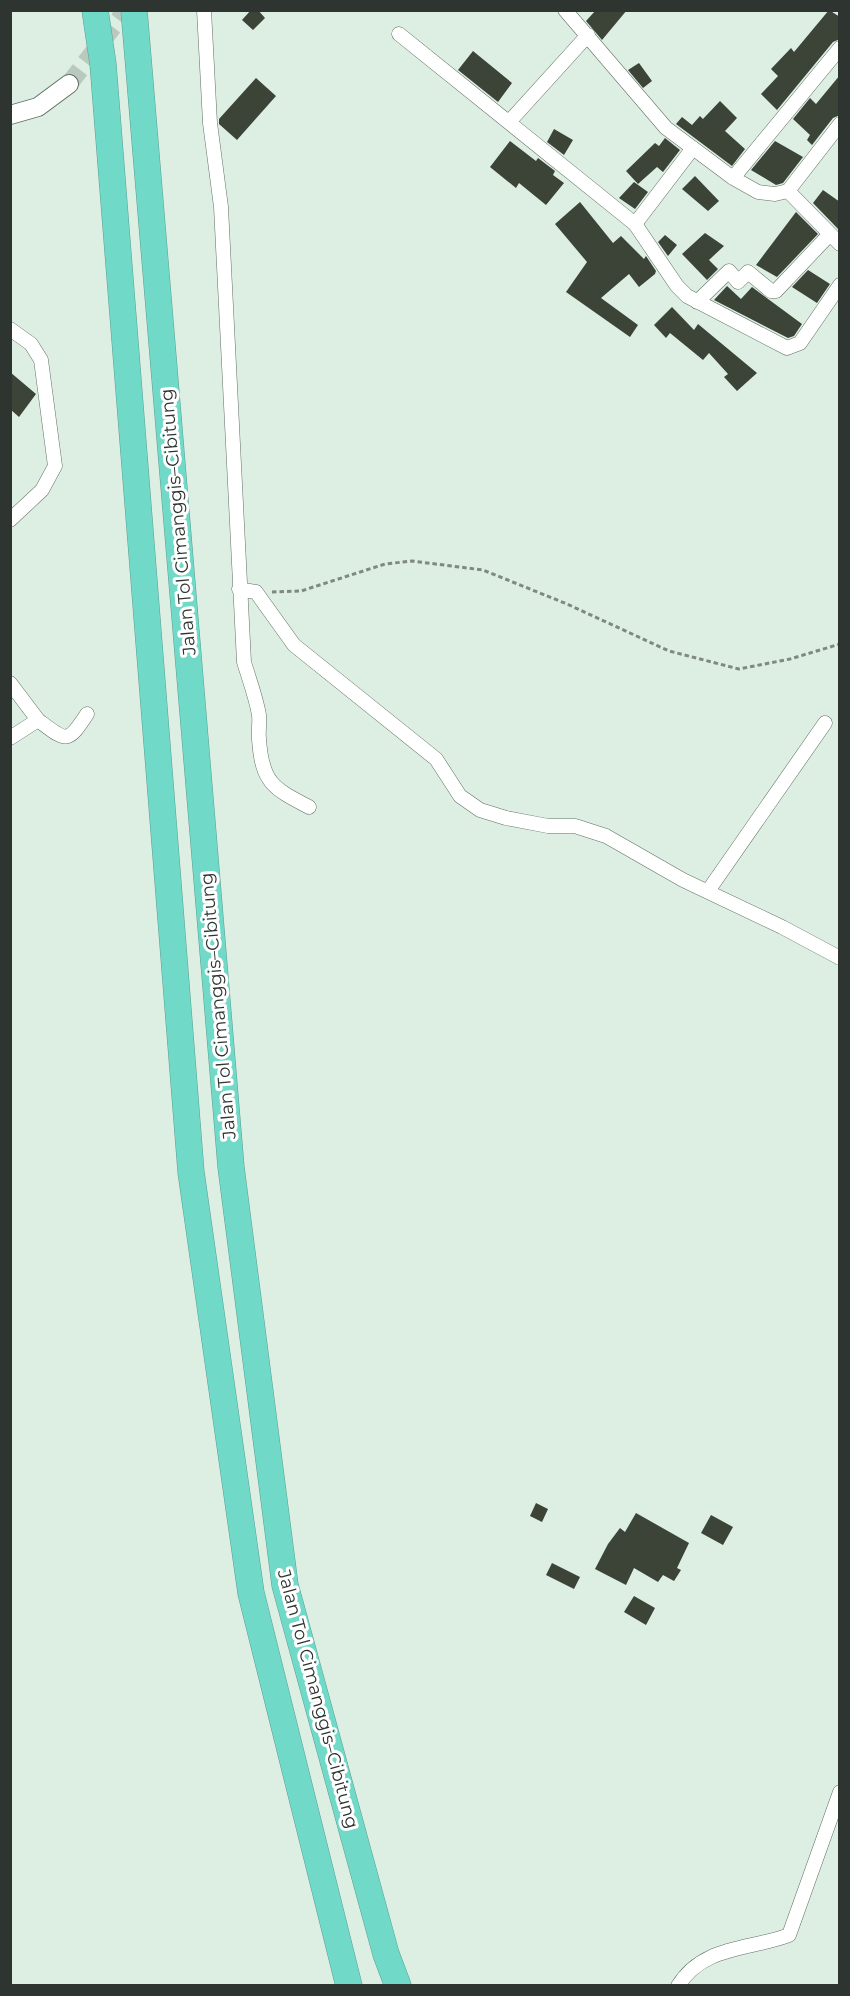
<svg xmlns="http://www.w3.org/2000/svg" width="850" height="1996" font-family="Montserrat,sans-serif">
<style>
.building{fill:#3c4337}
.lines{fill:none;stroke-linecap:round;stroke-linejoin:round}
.tertiary-tunnel{stroke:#bac9be;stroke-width:18;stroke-dasharray:18 9;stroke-linecap:butt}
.minor-casing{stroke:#627067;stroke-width:15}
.tertiary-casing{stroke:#627067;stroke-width:20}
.motorway-casing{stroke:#5a9f92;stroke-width:27}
.path{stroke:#7e8982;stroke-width:3;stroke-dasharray:4.5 3;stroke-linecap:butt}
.minor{stroke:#fff;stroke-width:14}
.tertiary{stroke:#fff;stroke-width:18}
.motorway{stroke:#71d9c7;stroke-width:26}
.labels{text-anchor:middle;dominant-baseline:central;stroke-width:6;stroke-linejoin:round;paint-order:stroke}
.street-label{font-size:18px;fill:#2e3430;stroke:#fff}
</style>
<rect width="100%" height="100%" fill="#ddeee2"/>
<path class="building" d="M251,10H258L265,18L253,30L242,20Z
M596,10H627L602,40L586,21Z
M829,10L840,17V39L833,42L777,110L761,94L778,76L771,69L791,48L794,52Z
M473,51L512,83L498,102L458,70Z
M639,63L652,81L643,88L628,70Z
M840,75V115L833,118L812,145L807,140L810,135L793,119L810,98L816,104Z
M256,78L276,96L237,140L219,124V119Z
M720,101L737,118L725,131L745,149L732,166L676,124L682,117L692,125L700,116L703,119Z
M554,129L573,140L564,155L547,142Z
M665,138L680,150L663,172L657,167L638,184L626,171L655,143L659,146Z
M510,141L536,161L538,158L555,171L553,175L564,183L546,205L519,183L516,188L490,167Z
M775,141L803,157L783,183L776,185L751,170Z
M695,176L719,201L708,211L682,189Z
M634,182L648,192L635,209L619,198Z
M823,190L840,202V231L813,203Z
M580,202L613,243L621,236L644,259L646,256L656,271L655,274L639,287L629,274L601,298L638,325L630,337L566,292L587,262L555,224Z
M796,212L818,234L777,277L756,265Z
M705,233L724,246L709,260L718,269L707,280L682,254Z
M665,235L677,245L668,256L658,242Z
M808,270L830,284L817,303L792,287Z
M727,286L741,299L752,287L802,324L794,336L788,338L714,300Z
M672,307L694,330L698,324L757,373L737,391L724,377L728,374L709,353L703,360L670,333L666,338L654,325Z
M10,372L36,394L19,417L10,409Z
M536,1503L548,1509L542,1522L530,1516Z
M636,1513L689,1543L677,1568L681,1570L674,1581L663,1575L658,1582L634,1568L626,1585L595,1569L608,1544L620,1528L625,1532Z
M711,1515L733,1527L723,1545L701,1533Z
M552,1563L580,1577L574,1589L546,1575Z
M634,1596L655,1608L646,1625L624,1612Z"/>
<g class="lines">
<path class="tertiary-tunnel" d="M69,84L126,10"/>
<g class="minor-casing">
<path id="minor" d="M204,10L210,123L221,207L244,662C249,679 256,697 259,715C260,723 258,731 259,739C262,782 272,788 309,807
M565,10L666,128L733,178L758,192L775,194L788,191L840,244
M399,34L635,224L677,286L687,296L787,348L800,343L840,285
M509,122L588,35
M733,178L840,48
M788,191L840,124
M635,224L693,148
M697,302L729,271L738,282L748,272L771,291H776L830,234
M10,329L31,344L41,360L55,466L42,490L10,520
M239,589L256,592L294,645L436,759L460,796L480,810L506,818L548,826H575L606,836L683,880L782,927L840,958
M10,683L38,720
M10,738L38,720C66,741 67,745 87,714
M708,891L825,723
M678,1986C703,1945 750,1950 789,1935L840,1792"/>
</g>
<g class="tertiary-casing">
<path id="tertiary" d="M10,115L38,107L69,84"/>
</g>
<g class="motorway-casing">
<path id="motorway" d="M95,10L103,64L191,1172L251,1593L349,1986
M134,10L231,1167L285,1585L386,1954L398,1986"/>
</g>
<path class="path" d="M272,592L301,591L385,564L412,561L483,570L567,604L669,651L739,669L790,659L840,644"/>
<use href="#minor" class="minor"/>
<use href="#tertiary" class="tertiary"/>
<use href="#motorway" class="motorway"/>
</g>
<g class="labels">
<g class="street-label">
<text transform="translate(178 522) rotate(-95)">Jalan Tol Cimanggis–Cibitung</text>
<text transform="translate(218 1006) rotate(-95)">Jalan Tol Cimanggis–Cibitung</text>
<text transform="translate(318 1699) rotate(75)">Jalan Tol Cimanggis–Cibitung</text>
</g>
</g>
<rect width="850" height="1996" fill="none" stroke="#2e3430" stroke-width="24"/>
</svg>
